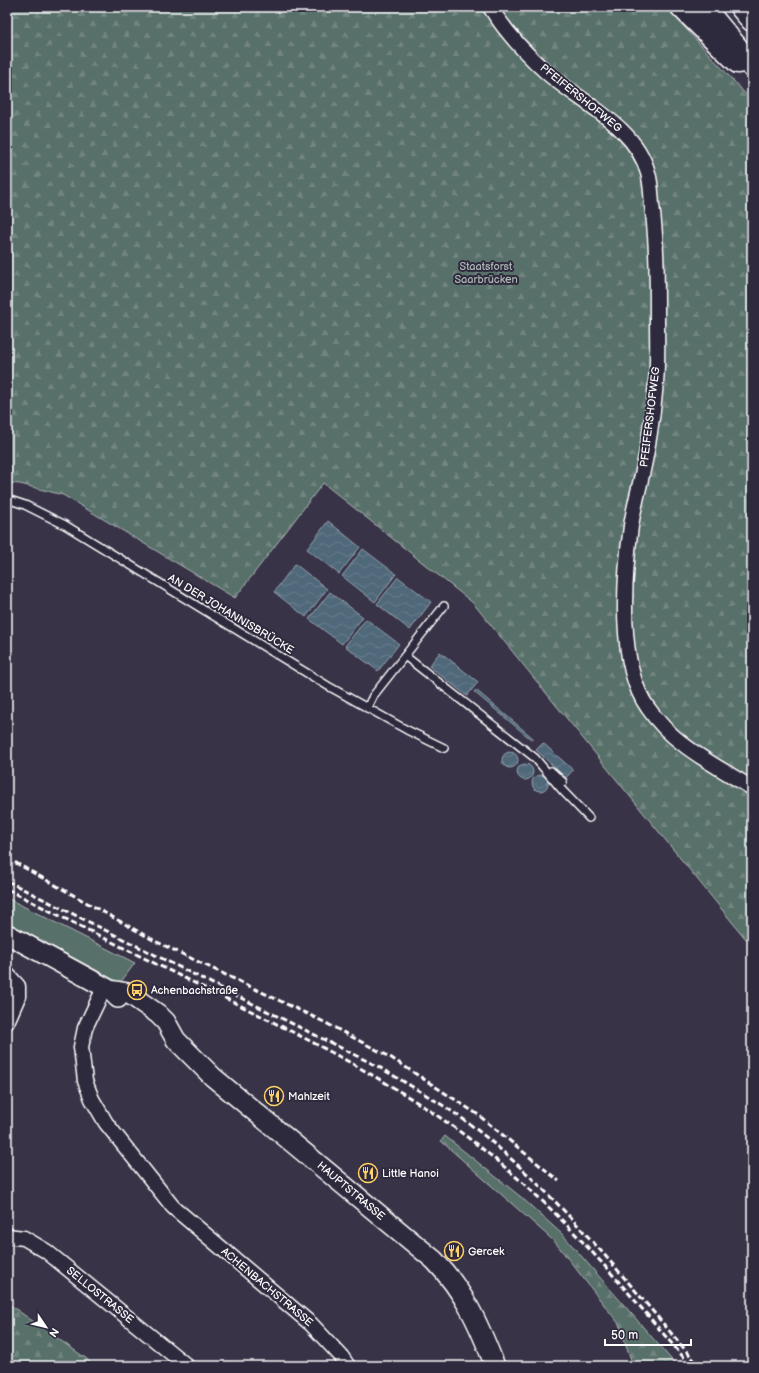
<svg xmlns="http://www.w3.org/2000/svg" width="759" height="1373" font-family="'Balsamiq Sans',sans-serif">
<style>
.green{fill:#596f6a;stroke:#acb7b4}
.forest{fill:url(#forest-firs);stroke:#acb7b4}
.water{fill:url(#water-waves);stroke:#95a4af}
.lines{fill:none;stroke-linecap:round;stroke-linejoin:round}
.service-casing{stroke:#fff;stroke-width:10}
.minor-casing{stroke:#fff;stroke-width:17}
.secondary-casing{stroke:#fff;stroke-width:22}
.trunk-casing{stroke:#fff;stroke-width:25}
.motorway-casing{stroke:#fff;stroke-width:25}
.service{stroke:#2f2a3d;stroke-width:7}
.minor{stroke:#2f2a3d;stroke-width:14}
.secondary{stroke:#2f2a3d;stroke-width:19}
.trunk{stroke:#2f2a3d;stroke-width:22}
.motorway{stroke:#2f2a3d;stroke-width:22}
.rail{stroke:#fff;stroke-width:3;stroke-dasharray:6 3;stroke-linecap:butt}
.labels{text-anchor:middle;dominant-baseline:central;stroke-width:4;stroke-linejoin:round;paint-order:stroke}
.street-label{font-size:11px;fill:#fff;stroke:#2f2a3d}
.park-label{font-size:11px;fill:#acb7b4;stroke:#2f2a3d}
.poi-label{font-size:11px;fill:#fff;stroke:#2f2a3d;text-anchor:start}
</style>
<defs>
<pattern id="forest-firs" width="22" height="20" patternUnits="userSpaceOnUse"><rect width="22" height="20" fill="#596f6a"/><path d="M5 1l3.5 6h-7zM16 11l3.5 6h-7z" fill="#728580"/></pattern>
<pattern id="water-waves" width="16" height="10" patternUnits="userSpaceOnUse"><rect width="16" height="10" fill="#4f677a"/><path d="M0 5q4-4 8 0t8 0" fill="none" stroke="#697e8e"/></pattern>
</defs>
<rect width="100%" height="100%" fill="#393348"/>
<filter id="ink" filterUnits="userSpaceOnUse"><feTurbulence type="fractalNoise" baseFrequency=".025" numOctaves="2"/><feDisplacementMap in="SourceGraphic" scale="8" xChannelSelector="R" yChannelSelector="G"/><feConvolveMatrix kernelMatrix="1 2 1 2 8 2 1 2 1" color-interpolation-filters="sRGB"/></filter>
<g filter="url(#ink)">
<path class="green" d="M7,898L135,963L120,983L7,922Z"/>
<path class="forest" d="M7,7H666L752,101V942L745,938L473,603L323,483L235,598L63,495L20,484L7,483Z
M445,1136L521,1197L563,1235L677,1366H644L643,1363L633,1366L619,1324L555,1242L441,1141Z
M7,1303L87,1359L93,1366H7Z"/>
<path class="water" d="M328,521L360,547L339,574L307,549Z
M363,549L396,574L375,602L342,576Z
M295,564L327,589L306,617L274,592Z
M398,577L431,602L410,630L377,604Z
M330,592L363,617L342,644L309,619Z
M366,619L399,644L378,671L345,646Z
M440,652L478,682L467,696L429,666Z
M476,690L533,738L532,740L474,692Z
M543,743L573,770L566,778L536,750Z
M502 760a8 8 0 1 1 16 0a8 8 0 1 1-16 0Z
M517 772a8 8 0 1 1 16 0a8 8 0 1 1-16 0Z
M532 783a8 8 0 1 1 16 0a8 8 0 1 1-16 0Z"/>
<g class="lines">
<g class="service-casing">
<path id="service" d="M7,499L25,505L65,525L328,686L407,730L444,748
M405,656L535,758L562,790L589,818
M367,708L373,696L444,606
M551,771L563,782"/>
</g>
<g class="minor-casing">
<path id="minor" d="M490,7C505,31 525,53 546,72C580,102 636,126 648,173C651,183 651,194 652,205C657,243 657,280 657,318C657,339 658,361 656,382C654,405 651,428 647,450C643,475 635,500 631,526C624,577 617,665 648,708C673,745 715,765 752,788
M7,974L18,986V997L7,1022
M105,986L85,1028L81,1047L85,1081L92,1099L106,1123L173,1207L311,1324L341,1356L348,1366
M7,1236L24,1238L46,1251L187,1366"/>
</g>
<g class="secondary-casing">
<path id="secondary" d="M7,934L110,990L118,998
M110,990L128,993L158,1014L166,1022L176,1040L213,1077L434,1260C465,1292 479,1325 495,1366"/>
</g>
<g class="trunk-casing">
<path id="trunk" d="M682,7L738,62
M741,7L752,20"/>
</g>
<g class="motorway-casing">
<path id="motorway" d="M703,7L752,66"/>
</g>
<use href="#service" class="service"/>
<use href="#minor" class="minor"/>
<use href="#secondary" class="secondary"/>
<use href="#trunk" class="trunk"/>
<use href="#motorway" class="motorway"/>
<path class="rail" d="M7,858L157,942L322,1021L390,1057L477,1114L559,1181
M7,881L379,1067C412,1087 446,1105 476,1129C561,1197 629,1284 699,1366
M7,889C81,927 156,964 231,1001C323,1047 416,1093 496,1160C571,1221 628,1293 691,1366"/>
</g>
</g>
<defs>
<g id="bus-ring" transform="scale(1)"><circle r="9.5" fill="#2f2a3d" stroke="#ffd166" stroke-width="1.5"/><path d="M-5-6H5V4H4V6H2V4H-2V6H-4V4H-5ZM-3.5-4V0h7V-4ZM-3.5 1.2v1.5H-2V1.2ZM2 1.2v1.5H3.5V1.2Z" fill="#ffd166"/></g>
<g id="restaurant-ring" transform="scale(1)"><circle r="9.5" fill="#2f2a3d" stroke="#ffd166" stroke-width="1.5"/><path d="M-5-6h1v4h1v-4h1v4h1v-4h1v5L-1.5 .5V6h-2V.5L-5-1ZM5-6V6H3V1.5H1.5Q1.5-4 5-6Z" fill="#ffd166"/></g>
</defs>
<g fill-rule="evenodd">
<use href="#bus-ring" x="137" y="990"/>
<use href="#restaurant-ring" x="274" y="1096"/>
<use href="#restaurant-ring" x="368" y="1173"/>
<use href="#restaurant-ring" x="454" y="1251"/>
</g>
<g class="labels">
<g class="street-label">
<text transform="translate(581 98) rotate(39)">PFEIFERSHOFWEG</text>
<text transform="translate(650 417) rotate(-83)">PFEIFERSHOFWEG</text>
<text transform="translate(231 614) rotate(31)">AN DER JOHANNISBRÜCKE</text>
<text transform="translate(351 1191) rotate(40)">HAUPTSTRASSE</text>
<text transform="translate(267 1287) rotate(40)">ACHENBACHSTRASSE</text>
<text transform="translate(100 1295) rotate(39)">SELLOSTRASSE</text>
</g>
<g class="park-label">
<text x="486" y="266">Staatsforst<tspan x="486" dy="13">Saarbrücken</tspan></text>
</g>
<g class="poi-label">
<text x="151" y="990">Achenbachstraße</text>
<text x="288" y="1096">Mahlzeit</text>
<text x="382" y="1173">Little Hanoi</text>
<text x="468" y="1251">Gercek</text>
</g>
</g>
<rect width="759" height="1373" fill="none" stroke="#2f2a3d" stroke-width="24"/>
<rect x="12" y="12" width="735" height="1349" fill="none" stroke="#fff" stroke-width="1.5" filter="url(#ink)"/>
<g transform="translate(46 1327) rotate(125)" stroke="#2f2a3d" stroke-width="3" paint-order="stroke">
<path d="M0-3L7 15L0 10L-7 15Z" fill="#ffffff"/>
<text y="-6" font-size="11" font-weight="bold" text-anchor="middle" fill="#ffffff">N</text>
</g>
<path d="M605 1339v6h86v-6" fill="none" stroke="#ffffff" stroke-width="2"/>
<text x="611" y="1339" font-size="12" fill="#ffffff" stroke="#2f2a3d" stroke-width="3" paint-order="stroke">50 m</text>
</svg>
